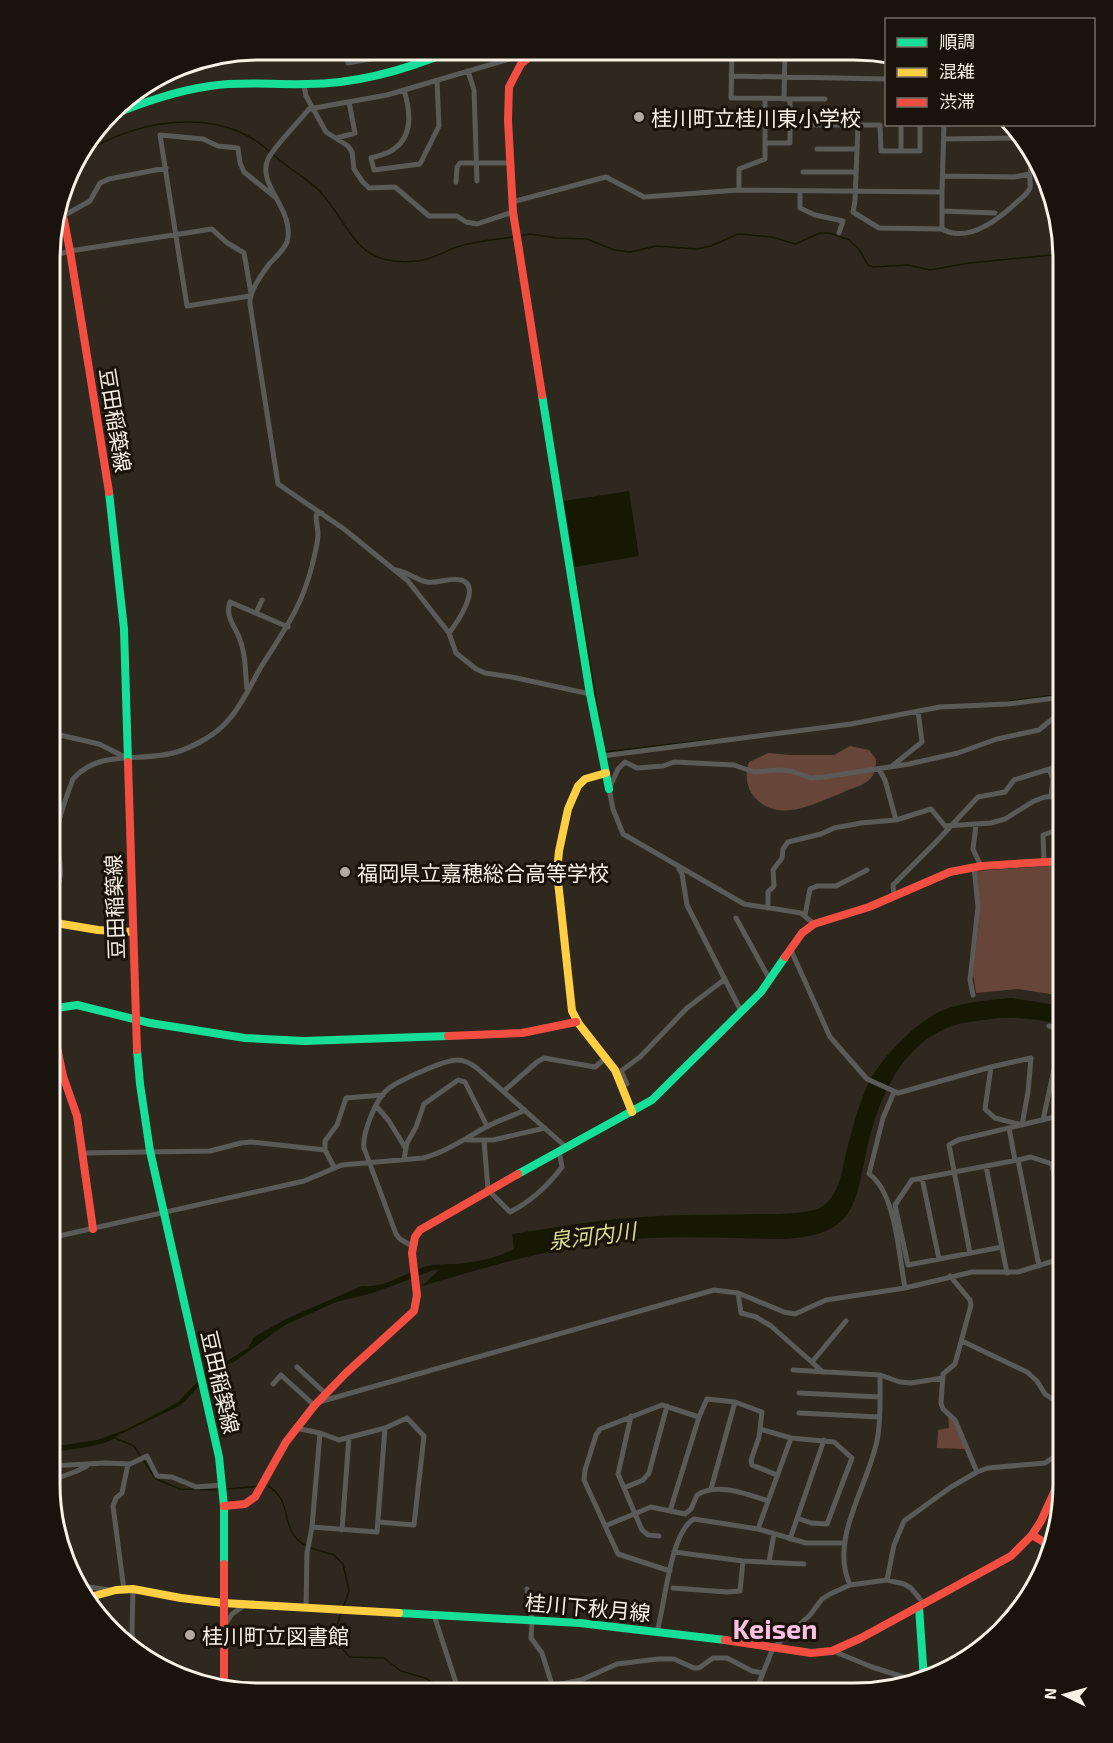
<svg xmlns="http://www.w3.org/2000/svg" width="1113" height="1743" font-family="'Exo 2','Noto Sans JP',sans-serif">
<style>
.green{fill:#674538}
.water{fill:#161803}
.lines{fill:none;stroke-linecap:round;stroke-linejoin:round}
.stream{stroke:#161803;stroke-width:1.5}
.street{stroke:#5c5a56;stroke-width:5}
.fast{stroke:#16e098;stroke-width:8}
.slow{stroke:#ffcf43;stroke-width:8}
.jam{stroke:#f24e42;stroke-width:8}
.poi-dot{fill:#b3aba0;stroke:#19130b;stroke-width:2}
.labels{text-anchor:middle;dominant-baseline:central;stroke-width:6;stroke-linejoin:round;paint-order:stroke}
.poi-label{font-size:21px;fill:#faf2e6;stroke:#19130b;text-anchor:start}
.street-label{font-size:21px;fill:#faf2e6;stroke:#19130b}
.water-label{font-size:22px;font-style:italic;fill:#d7de8a;stroke:#19130b}
.district-label{font-size:27px;font-weight:bold;fill:#fbbfdf;stroke:#19130b}
.rim{fill:none;stroke:#faf2e6;stroke-width:3}
</style>
<rect width="100%" height="100%" fill="#2f281e"/>
<path class="green" d="M850,746L869,750L876,759C876,767 875,775 869,780C863,786 851,788 844,792C828,798 809,808 791,810C762,814 739,791 749,762L768,753L791,755H834Z
M1063,865V996L1018,989L976,993L973,974L980,910L976,871Z
M948,1416L952,1418L965,1449L937,1448L938,1430L949,1428Z"/>
<path class="water" d="M629,491L639,556L575,567L564,501Z
M1012,998L1063,1006V1025C1039,1019 1016,1016 991,1019C976,1021 961,1022 947,1028C902,1046 880,1096 869,1140C863,1161 860,1201 845,1217C831,1234 808,1237 787,1239C742,1239 695,1236 650,1238C572,1242 496,1264 422,1286L439,1270H434L373,1293L336,1302L285,1325L234,1362L214,1370L181,1405L119,1435C104,1448 69,1449 50,1452V1447L97,1440L125,1430L162,1411L178,1402L213,1366L227,1361L248,1348L254,1337L288,1318L362,1286C386,1288 402,1274 424,1267C435,1264 444,1264 456,1264C477,1262 495,1259 514,1249L512,1234C551,1228 590,1221 629,1218C674,1214 719,1215 765,1214C780,1214 811,1214 823,1206C839,1195 842,1171 846,1153C852,1131 858,1106 868,1084C880,1059 915,1023 941,1011C962,1002 989,1000 1012,998Z"/>
<g class="lines">
<path class="stream" d="M274,155C289,170 309,178 323,195C355,233 357,267 417,261C433,260 445,250 460,246C477,241 496,239 514,237
M76,159C128,120 219,103 270,152
M519,236L530,234L556,238L587,239L614,250L630,252L656,246L697,249L711,246L738,234L772,237L795,244L820,233H830L849,240L858,248L868,265L873,267L908,265L930,270L969,263L1063,254
M575,575L602,735
M1010,701L1063,694
M605,752L716,739
M115,1438L134,1446L156,1479L180,1489L216,1490
M268,1486C295,1501 278,1533 307,1546
M228,1489L260,1486
M311,1548L334,1555L343,1564L349,1591L343,1608
M341,1612L336,1630L340,1646L345,1652L350,1657L384,1658L401,1671L425,1678L434,1683L445,1692"/>
<path class="street" d="M345,50L348,63L376,58L378,50
M361,50L363,60
M640,51L641,53L650,51
M732,51L731,98L825,99
M533,52L387,95L309,109C298,123 276,144 268,159C256,185 296,210 287,242C284,250 276,257 270,263C262,274 249,291 250,304L278,484L344,529L408,581L449,633L456,653L476,669L485,673L512,677L590,694
M468,71L474,90L477,181
M731,76L886,79
M304,85L306,96L326,132L348,146L352,152L354,169L362,181L369,188L395,187L429,216H457L466,222L477,224L513,212
M404,90C410,110 414,135 394,149C388,154 378,156 371,158L374,170L420,164L439,126L437,81
M784,99L785,51
M790,99V125H858L855,201L853,212L879,228L942,229
M901,124V151
M858,125H880L881,151H920V124
M337,138L355,133L349,102
M944,139L1017,138
M765,143H790V125
M817,149H856
M803,172H855
M943,176L1014,177L1030,174
M456,182L457,167L460,163H510
M739,190V169L765,159V99
M800,191V208L815,215L843,221L839,233
M942,192V229C968,244 999,219 1017,202C1022,198 1028,193 1030,188C1031,183 1029,178 1030,174C1030,169 1032,164 1033,160
M512,202L606,177L644,197L739,190L942,192L944,124
M942,211L995,213
M63,216L90,201L100,183L109,179L166,168
M51,261L60,254L70,251L212,229L226,242L244,253L251,293
M250,296L187,306L160,135L203,139L218,146L238,148L240,163L244,172L275,197
M396,570C408,572 416,580 427,582C438,584 450,577 461,580C483,586 456,624 449,633
M256,613L262,600
M247,689C245,671 246,654 239,637C234,625 225,616 230,602L288,627
M51,733L99,744L125,757
M602,756L851,724L940,707L1008,704L1063,697
M892,766L922,742L918,711
M879,769L885,780L896,820
M1049,769L1053,779L1051,797
M976,825L973,849L981,866
M1044,862L1043,835L1063,828
M679,869L682,874L687,905L741,1011
M894,896L893,885L937,841L978,797L1005,792L1014,780L1056,767L1063,751
M50,899C71,871 54,858 57,830C60,813 67,795 73,779C100,748 142,763 177,752C195,746 218,734 230,718C243,703 251,684 261,667C284,630 301,609 312,566C314,556 318,544 318,534C318,528 316,522 316,516L317,514L322,513
M768,908V892L774,886L773,870L782,858L783,849L788,842L821,834L834,828L861,823L896,820L931,809L945,826L991,823L1005,819L1034,801L1045,797L1063,796
M805,915L810,889L817,886H836L867,870
M736,918L770,980
M814,924L801,913L744,904L623,834L613,809L609,789L618,769L625,762L637,768L663,766L674,762L734,765L754,772L779,770L791,771L811,778L824,777L909,764L958,753L997,739L1039,730L1057,715L1063,712
M790,948L830,1037L867,1079L898,1093L991,1067L985,1109L995,1118L1022,1125
M973,995L970,980L978,907L974,867
M1049,1026L1063,1030
M991,1067L1031,1058L1028,1092L1022,1125
M50,1070L63,1076
M622,1086L627,1084L621,1071L640,1057L687,1008L725,979
M504,1091L537,1062L544,1058L595,1067L607,1057
M894,1092L883,1118L869,1174C896,1192 899,1257 905,1288
M377,1107L389,1121L406,1149
M1043,1120L1055,1065
M1009,1128L1015,1160
M467,1140H493L545,1128
M484,1140L488,1190L510,1212C532,1201 547,1187 562,1167L559,1151
M325,1150V1141L337,1125L346,1098L383,1095
M83,1153L210,1151L241,1143L251,1142L325,1150L334,1167
M404,1159L407,1143L416,1127L424,1104L458,1080L465,1082L487,1126
M1018,1160L1031,1157L1052,1164L1063,1222
M986,1166L1007,1273
M922,1178L939,1259
M50,1238L304,1181L342,1165L423,1158C446,1152 466,1138 486,1127C499,1120 513,1116 525,1110
M412,1246L400,1239L396,1234L364,1148C362,1134 376,1098 388,1089C398,1081 444,1060 457,1060C465,1060 472,1064 478,1069L566,1147
M1002,1247L908,1265L895,1205L912,1180L1018,1160L1039,1266
M970,1253L949,1145L958,1140L1063,1115
M950,1276L970,1300L971,1305L955,1364L943,1374L941,1403L943,1409L955,1420L977,1472
M738,1293L741,1313L756,1317L771,1326L823,1372
M962,1341L1027,1372L1037,1381L1045,1394L1063,1406
M812,1362L846,1321
M297,1367L326,1394
M793,1370L880,1375C880,1395 881,1416 878,1435C871,1483 828,1537 850,1585
M880,1375L900,1382L911,1383L943,1378
M273,1384L281,1375L315,1406
M799,1393L880,1397
M319,1402L714,1290L738,1293L784,1312L795,1314L826,1300L905,1288L972,1272H1018L1063,1258
M799,1413L879,1417
M631,1416L618,1474L642,1530L648,1535L659,1536
M295,1428L320,1433L312,1527L307,1553L306,1606
M760,1429L791,1438L834,1442L852,1458L827,1524L811,1523L797,1518
M50,1466L105,1463L130,1464L147,1456L157,1476L172,1477L196,1487L222,1485
M50,1481L77,1471L87,1466
M624,1488L643,1480L649,1473L667,1406
M711,1489L735,1402
M1050,1504L1059,1509
M670,1511L699,1417L707,1399L735,1402L762,1412L759,1437L751,1460L752,1465L777,1475
M378,1522L414,1525L424,1436L407,1418L385,1428
M605,1526L651,1507L685,1514L691,1509L697,1495C717,1482 747,1494 768,1501
M312,1527L377,1532L385,1428L339,1440L320,1433
M758,1529L791,1438
M342,1530L349,1437
M790,1539L824,1440
M674,1552L743,1561L804,1564
M769,1562L774,1534
M670,1571L618,1554L584,1480L585,1470L596,1435L600,1429L662,1405L699,1417
M887,1580L894,1545L904,1521L951,1487L977,1472L988,1468L1045,1463L1063,1451
M82,1586L110,1590
M673,1588L727,1592L740,1591L743,1561
M133,1589L132,1633L135,1652
M527,1589L532,1620L531,1638L542,1653L553,1688L550,1693
M124,1590L113,1506L116,1498L122,1493L128,1464
M1021,1609L1024,1602L1026,1603
M434,1615L459,1692
M225,1625L232,1614L245,1605
M657,1632C665,1605 670,1532 694,1519L758,1529L806,1543H845
M833,1651L872,1667L916,1681
M388,1686V1692
M552,1686L581,1680L617,1664L658,1659H674L694,1668H699L713,1658H727L752,1671L763,1673
M755,1693L773,1648L810,1615L822,1599L830,1594L850,1585L887,1580L904,1584L911,1588L924,1604"/>
<path class="fast" d="M109,116C142,103 175,91 210,86C242,81 274,85 307,84C358,84 406,70 453,50
M542,395L590,694L609,789
M109,492L124,629L128,762
M50,1009L77,1005L150,1023L245,1038L304,1041L448,1036
M137,1050L140,1084L150,1151L219,1457L224,1506V1564
M518,1174L652,1100L761,992L785,957
M919,1607L924,1680
M399,1613L580,1623L725,1640"/>
<path class="slow" d="M606,773L585,779L578,786L568,809L559,851L557,872L572,1011L579,1024L615,1070L632,1112
M50,922L98,930L133,932
M90,1597L116,1590L133,1589L181,1598L223,1603L399,1613"/>
<path class="jam" d="M538,50L521,64L509,87L508,120L513,212L542,395
M58,208L64,220L70,251L109,492
M128,762L137,1050
M785,957L802,933L814,924L869,907L950,872L981,866L1063,861
M50,1014L63,1076L77,1116L93,1229
M448,1036L522,1033L576,1022
M224,1506L245,1504L255,1497L286,1442L314,1406L346,1373L414,1311L417,1295L412,1253L415,1237L420,1230L518,1174
M1032,1535L1047,1544
M224,1564V1689
M725,1640L811,1653L832,1651L861,1638L1011,1556L1032,1535L1041,1521L1063,1473"/>
</g>
<g class="poi-dot">
<circle cx="639" cy="117" r="6"/>
<circle cx="345" cy="872" r="6"/>
<circle cx="190" cy="1635" r="6"/>
</g>
<g class="labels">
<g class="poi-label">
<text x="651" y="117">桂川町立桂川東小学校</text>
<text x="357" y="872">福岡県立嘉穂総合高等学校</text>
<text x="202" y="1635">桂川町立図書館</text>
</g>
<g class="street-label">
<text transform="translate(116 420) rotate(81)">豆田稲築線</text>
<text transform="translate(114 907) rotate(-92)">豆田稲築線</text>
<text transform="translate(221 1382) rotate(77)">豆田稲築線</text>
<text transform="translate(588 1607) rotate(5)">桂川下秋月線</text>
</g>
<g class="water-label">
<text transform="translate(592 1235) rotate(-7)">泉河内川</text>
</g>
<g class="district-label">
<text x="775" y="1628">Keisen</text>
</g>
</g>
<path d="M0 0H1113V1743H0ZM259 60H854A199 199 0 0 1 1053 259V1484A199 199 0 0 1 854 1683H259A199 199 0 0 1 60 1484V259A199 199 0 0 1 259 60Z" fill="#19130b" fill-rule="evenodd"/>
<path class="rim" d="M259 60H854A199 199 0 0 1 1053 259V1484A199 199 0 0 1 854 1683H259A199 199 0 0 1 60 1484V259A199 199 0 0 1 259 60Z"/>
<rect x="885" y="18" width="210" height="108" fill="#19130b" stroke="#736c63" stroke-width="1.5"/>
<rect x="897" y="38" width="30" height="9" fill="#16e098" stroke="#736c63" stroke-width="1.5"/>
<text x="939" y="48" font-size="18" fill="#faf2e6">順調</text>
<rect x="897" y="68" width="30" height="9" fill="#ffcf43" stroke="#736c63" stroke-width="1.5"/>
<text x="939" y="78" font-size="18" fill="#faf2e6">混雑</text>
<rect x="897" y="98" width="30" height="9" fill="#f24e42" stroke="#736c63" stroke-width="1.5"/>
<text x="939" y="108" font-size="18" fill="#faf2e6">渋滞</text>
<g transform="translate(1065 1695) rotate(275)" stroke="#19130b" stroke-width="4.5" paint-order="stroke">
<path d="M0-4.5L10 22L0 15L-10 22Z" fill="#faf2e6"/>
<text y="-9" font-size="16" font-weight="bold" text-anchor="middle" fill="#faf2e6">N</text>
</g>
</svg>
